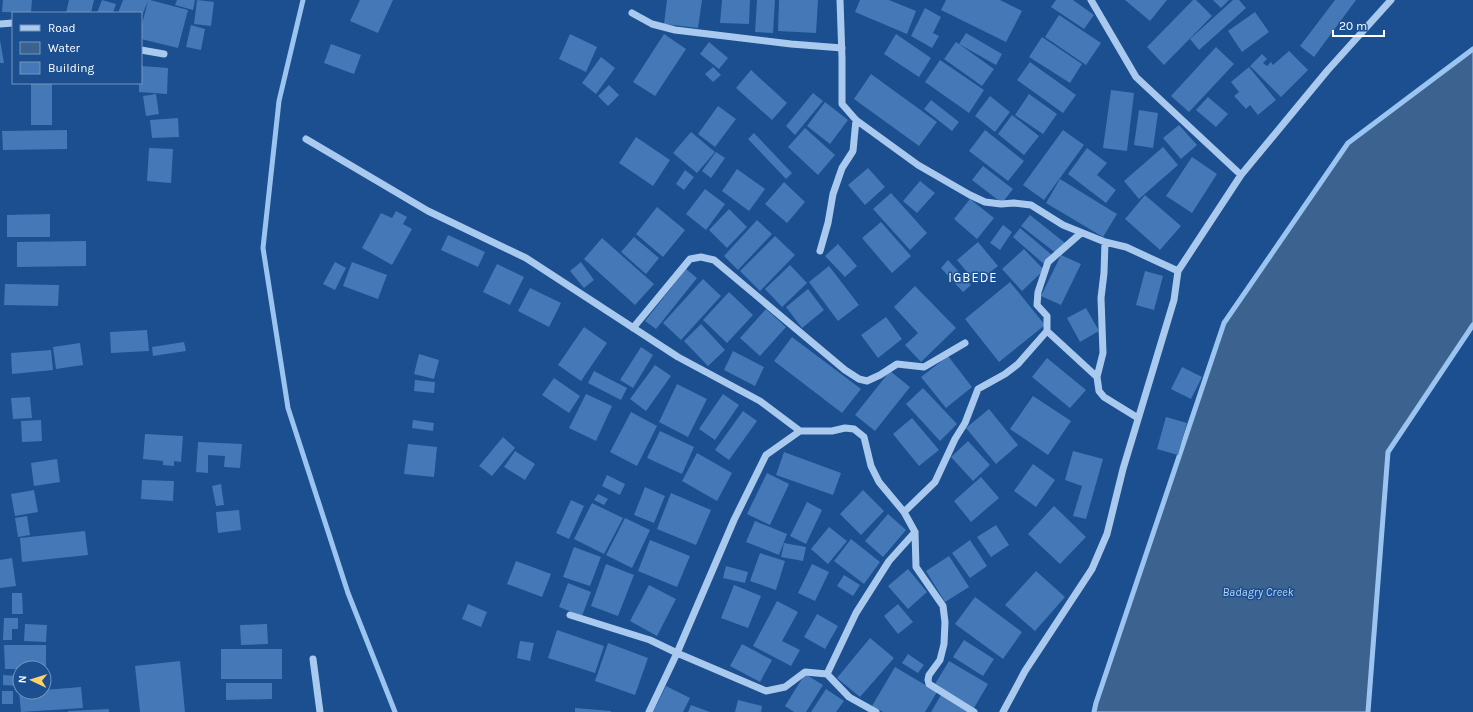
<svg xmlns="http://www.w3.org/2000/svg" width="1473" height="712" font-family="Karla,sans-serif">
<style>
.water{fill:#3c6290;stroke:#9cc4f0}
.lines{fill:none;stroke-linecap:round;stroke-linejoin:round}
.stream{stroke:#9cc4f0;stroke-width:5}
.building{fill:#4478b7}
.minor{stroke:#a9c9ee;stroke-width:7}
.labels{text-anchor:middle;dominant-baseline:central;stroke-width:3;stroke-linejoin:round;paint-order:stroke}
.water-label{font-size:12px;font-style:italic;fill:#b5d3f5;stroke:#1b4f8f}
.quarter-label{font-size:13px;letter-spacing:1px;fill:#fff;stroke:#1b4f8f}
</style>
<rect width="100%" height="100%" fill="#1b4f8f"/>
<path class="water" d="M1473,49V325L1388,452L1368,712H1094L1096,703L1224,323L1348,143Z"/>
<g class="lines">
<path class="stream" d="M303,0L279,101L263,248L288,408L348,593L395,712
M1094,712L1096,703L1224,323L1348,143L1473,49
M1368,712L1388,452L1473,325"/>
</g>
<path class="building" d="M3,0H32L31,13L2,12Z
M69,0H94L91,13H66Z
M102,0L116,4L113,13H97Z
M123,0H150L188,10L178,48L141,39V28L148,1L141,18V13H118Z
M177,0H195L193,10L175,5Z
M197,0L214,2L211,26L194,24Z
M360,0H393L378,33L350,21Z
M667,0H702L698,28L664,24Z
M722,0H750L749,24L720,23Z
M757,0H775L773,33L755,32Z
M779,0H818L816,33L778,31Z
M860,0H889L916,11L907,34L855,12Z
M946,0H1000L1022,11L1006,42L941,10Z
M1056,0H1073L1094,15L1084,29L1051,7Z
M1125,0H1167L1150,21Z
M1193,0H1196L1212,16L1164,65L1147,47Z
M1213,0H1229L1221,8Z
M1233,0H1239L1246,8L1199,50L1190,39Z
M1335,0H1356L1314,57L1300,46Z
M925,8L941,17L933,33L939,36L932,48L911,36Z
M1255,12L1269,32L1242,52L1228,31Z
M1059,15L1101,43L1086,65L1045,37Z
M191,25L205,29L201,50L186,47Z
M966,33L1002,54L996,65L959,44Z
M570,34L597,47L586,72L559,59Z
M664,34L686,49L655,96L633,82Z
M896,34L931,58L919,77L884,54Z
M1042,37L1082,64L1070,83L1029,57Z
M0,40L4,63H0Z
M709,42L728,58L719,69L700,54Z
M956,42L994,69L982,86L944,59Z
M331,44L361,55L354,74L324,63Z
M1216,47L1234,64L1189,112L1171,96Z
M1289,51L1308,70L1281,97L1250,66L1262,54L1267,59L1263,63L1267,66L1271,62L1273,65Z
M601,57L615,68L596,94L582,83Z
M940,60L984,90L969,113L925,82Z
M1030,62L1076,95L1063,113L1017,80Z
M141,66L168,68L167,94L139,92V83H141Z
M713,67L721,75L713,82L705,74Z
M1249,67L1276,100L1258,115L1250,105L1246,109L1234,96L1239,92L1231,82Z
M751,70L787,103L772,120L736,88Z
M871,74L937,122L919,146L854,99Z
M31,83H52V125H31Z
M609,85L619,95L608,106L598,96Z
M1111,90L1134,93L1127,151L1103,148Z
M813,93L823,101L795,135L786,126Z
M156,94L159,114L146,116L143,96Z
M1029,94L1057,114L1043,134L1015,115Z
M990,96L1010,112L995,132L975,116Z
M1208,97L1228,114L1216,127L1196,110Z
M931,100L959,122L952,131L924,109Z
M825,102L848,120L830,144L807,126Z
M718,106L736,119L715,147L698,134Z
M1139,110L1158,113L1153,148L1134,145Z
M1012,115L1039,136L1024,155L998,134Z
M178,118L179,137L152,138L150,120Z
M1179,125L1197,145L1181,159L1163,138Z
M805,128L835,155L818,175L788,147Z
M67,130V149L3,150L2,131Z
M985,130L1024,161L1008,181L969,151Z
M1063,130L1084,145L1044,200L1023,185Z
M691,132L715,152L697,173L673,153Z
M754,133L792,173L786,179L748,139Z
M636,137L670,160L653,186L619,163Z
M1163,147L1178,165L1139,199L1124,181Z
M149,148L173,149L171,183L147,181Z
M1087,148L1107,163L1097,175L1116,190L1106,203L1068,174Z
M716,152L725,158L711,178L702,171Z
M1192,157L1217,174L1192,213L1166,196Z
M983,166L1013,189L1002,203L972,180Z
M868,168L885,187L865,205L848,185Z
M737,169L765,189L749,211L722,191Z
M685,170L694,177L684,190L676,184Z
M1060,179L1117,214L1103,237L1046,203Z
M920,181L935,193L917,213L903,201Z
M784,182L805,202L787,223L765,204Z
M705,189L725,204L706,230L686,214Z
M891,193L927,233L910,250L873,209Z
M1145,195L1181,226L1160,250L1125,219Z
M970,199L994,218L977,239L954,219Z
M657,207L685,230L663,257L636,234Z
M729,209L747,227L727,248L709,230Z
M396,211L407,217L403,224L412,229L392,265L362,248L381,213L392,218Z
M50,214V237H7V215Z
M1030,215L1065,243L1057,254L1021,226Z
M757,220L772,234L738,270L724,256Z
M881,222L911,256L892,273L862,238Z
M1003,225L1012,232L1000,250L990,243Z
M1020,228L1053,256L1045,265L1013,237Z
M448,235L485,252L478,267L441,250Z
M775,236L795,255L760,291L740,271Z
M634,237L659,258L646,274L621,252Z
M602,238L654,284L635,305L584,259Z
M86,241V266L17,267V242Z
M978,242L998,266L976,283L957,260Z
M838,244L857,266L845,277L825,256Z
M1024,249L1044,270L1022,291L1002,269Z
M1061,255L1081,264L1061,305L1041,296Z
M948,260L971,285L963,292L941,268Z
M335,262L346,268L335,290L323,284Z
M352,262L387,275L378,299L343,286Z
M581,262L594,280L584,288L570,271Z
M497,264L524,277L510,305L483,292Z
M790,265L807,283L782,307L765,289Z
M829,266L859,305L838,321L809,282Z
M686,269L697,278L656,329L645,321Z
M1145,271L1163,276L1154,310L1136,305Z
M703,279L721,296L681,340L663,323Z
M1010,282L1045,325L999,362L965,319Z
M5,284L59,285L58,306L4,305Z
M915,286L956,328L921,362L905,345L918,333L894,307Z
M530,288L561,303L549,327L518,311Z
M808,289L824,310L802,328L786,307Z
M729,292L753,315L727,343L703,320Z
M1086,308L1099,331L1080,342L1067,318Z
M766,309L786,327L760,356L740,338Z
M886,317L902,339L878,358L861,335Z
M701,324L725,350L708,366L684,341Z
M584,327L607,343L581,381L558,365Z
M147,330L149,351L111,353L110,332Z
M792,337L861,389L842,413L774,361Z
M184,342L186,351L153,356L152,347Z
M80,343L83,365L56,369L53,347Z
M641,347L653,355L633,388L620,380Z
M51,350L53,370L12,374L11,353Z
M733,351L764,367L755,386L724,370Z
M419,354L439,360L434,379L414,374Z
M948,356L972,387L946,408L921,377Z
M1047,358L1086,390L1070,408L1032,377Z
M655,365L671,376L646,411L630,399Z
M1182,367L1202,377L1191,399L1171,389Z
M594,371L627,388L621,400L588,383Z
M890,371L910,387L875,431L855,415Z
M554,378L580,396L569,413L542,395Z
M415,380L435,382L434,393L414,391Z
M677,384L707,399L688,437L659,422Z
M923,388L957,424L940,441L906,404Z
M586,394L612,406L596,441L569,428Z
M723,394L739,405L715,440L699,429Z
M1033,396L1071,421L1048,455L1010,429Z
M30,397L32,418L13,419L11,398Z
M989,409L1018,445L996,464L966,428Z
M743,411L757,421L729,460L715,450Z
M631,412L657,426L637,466L610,452Z
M1166,417L1187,423L1178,455L1157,449Z
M912,418L939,450L919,466L893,434Z
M41,420L42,441L22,442L21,421Z
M413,420L434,423L433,431L412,428Z
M660,431L694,447L682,474L647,458Z
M145,434L183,436L181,462L174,461V466L163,465V461L143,459Z
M503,437L515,448L492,476L479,466Z
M968,441L990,465L973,481L951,457Z
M198,442L242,444L240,468L224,467L225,456L208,455V473L196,472Z
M408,444L437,447L434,477L404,474Z
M515,451L535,464L525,480L504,467Z
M1073,451L1103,459L1086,519L1073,516L1082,486L1065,480Z
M784,452L841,473L833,495L776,475Z
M697,453L732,473L717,501L682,481Z
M57,459L60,482L34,486L31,463Z
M1033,464L1055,480L1036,507L1014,491Z
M767,473L789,484L770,525L747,514Z
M607,475L625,484L620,495L602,486Z
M981,477L999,498L971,522L954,501Z
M142,480L174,481L173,501L141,499Z
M221,484L224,505L216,506L212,486Z
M645,487L665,496L654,523L634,515Z
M34,490L38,512L15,516L11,494Z
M863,490L884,511L861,535L840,514Z
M671,493L711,510L696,545L657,529Z
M598,494L608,499L604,505L594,500Z
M571,500L584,506L569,539L556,533Z
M807,502L822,510L806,544L790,536Z
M592,503L623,518L604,554L574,539Z
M1054,506L1086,537L1060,564L1028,534Z
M239,510L241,530L218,533L216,512Z
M888,514L906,530L883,557L865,541Z
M27,516L30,535L18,537L15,518Z
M625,518L650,530L632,568L606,555Z
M755,521L787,534L779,555L746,542Z
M996,525L1009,545L991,557L977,537Z
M829,527L847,541L828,564L811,549Z
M85,531L88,555L22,562L20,538Z
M851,539L880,562L864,584L834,561Z
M650,540L690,556L677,587L638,571Z
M970,540L987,566L970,578L952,553Z
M784,543L806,547L803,561L781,557Z
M574,547L601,557L590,586L563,577Z
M760,553L785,561L776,590L750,581Z
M949,556L969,587L945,602L926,571Z
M12,558L16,586L0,588V560Z
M516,561L551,574L542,597L507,584Z
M606,564L634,575L618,616L591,606Z
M812,564L829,572L815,601L798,593Z
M726,566L748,572L745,583L723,578Z
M908,569L927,592L908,609L888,586Z
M1036,571L1065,597L1035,631L1005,605Z
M844,575L860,585L853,596L837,586Z
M568,583L591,592L582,616L559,607Z
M649,585L676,599L657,636L630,621Z
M734,585L761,596L748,628L721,618Z
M12,593H22L23,614H12Z
M975,597L1022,632L1003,659L955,624Z
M777,601L798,612L782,641L800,650L791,666L753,646Z
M468,604L487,612L481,627L462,619Z
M898,604L913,622L898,634L884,616Z
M817,614L838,626L825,649L804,637Z
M4,618H18V629H12V640H3Z
M25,624L47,625L46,642L24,641Z
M267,624L268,644L241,645L240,625Z
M557,630L604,646L595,673L548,658Z
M870,638L894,658L860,697L837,678Z
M964,640L994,659L983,676L953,657Z
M520,641L534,643L530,661L517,658Z
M608,643L648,658L635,695L595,681Z
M742,644L772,660L760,682L730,666Z
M4,645H46V669H5Z
M221,649H282V679H221Z
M908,654L924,665L918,673L902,663Z
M180,661L185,712H140L135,666Z
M949,661L988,684L974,708L935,684Z
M895,667L937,692L925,712H883L872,706Z
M805,674L823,685L806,712H794L785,706Z
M3,675L18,676V686L3,685Z
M226,683H272V699L226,700Z
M666,686L690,698L683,712H653Z
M81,687L83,708L21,712L19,692H44V690Z
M826,689L844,701L836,712H811Z
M2,691H13V704H2Z
M941,695L970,712H931Z
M738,700L762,706L761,712H735Z
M691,705L710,712H688Z
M575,708L611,711V712H575Z
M109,709V712H68V711Z"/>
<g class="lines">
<path class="minor" d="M840,0L842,58V104L856,120L918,165L970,195L985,202L1001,204L1014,203L1031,205L1063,225L1105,242L1126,247L1178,271
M1091,0L1136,77L1241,175
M632,13L652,24L675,30L791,44L842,48
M0,24L13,23
M141,50L164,54
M306,139L428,211L526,258L678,357L760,401L800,431L766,455L734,520L677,653L649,712
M1105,242L1104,273L1101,298L1103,353L1097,377L1099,391L1104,397L1138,418
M820,251L828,223L833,194L842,168L853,151L856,120
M633,328L690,259L701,257L714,260L845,370L859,379L867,381L880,375L897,364L924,367L965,343
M1047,331L1097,377
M800,431H832L845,428L854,429L864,437L871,466L879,482L904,512L915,532L916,567L943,606L945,622L944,644L940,660L929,675L928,680L929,684L974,712
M904,512L935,482L955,439L965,423L978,389L1005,374L1018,364L1047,331V316L1037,305L1038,292L1048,262L1081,233
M570,615L650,640L677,653L766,691L785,687L805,672L827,674L849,697L876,712
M313,659L320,712
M827,674L856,613L889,561L915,532
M1003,712L1025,671L1092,569L1107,534L1123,469L1174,300L1178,271L1241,175L1327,71L1391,0"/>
</g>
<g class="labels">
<g class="water-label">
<text x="1258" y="592">Badagry Creek</text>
</g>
<g class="quarter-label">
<text x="973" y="277">IGBEDE</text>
</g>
</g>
<rect x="12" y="12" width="130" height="72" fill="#1b4f8f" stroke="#7695bc"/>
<rect x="20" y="25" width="20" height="6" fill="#a9c9ee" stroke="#7695bc"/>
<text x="48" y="32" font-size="12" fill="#ffffff">Road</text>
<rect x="20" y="42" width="20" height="12" fill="#3c6290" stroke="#7695bc"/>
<text x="48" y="52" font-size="12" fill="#ffffff">Water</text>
<rect x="20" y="62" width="20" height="12" fill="#4478b7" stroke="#7695bc"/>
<text x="48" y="72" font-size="12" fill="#ffffff">Building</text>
<g transform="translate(32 680) rotate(274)"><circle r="19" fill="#1b4f8f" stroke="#7695bc"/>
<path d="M0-3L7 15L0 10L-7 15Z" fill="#ffd166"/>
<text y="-6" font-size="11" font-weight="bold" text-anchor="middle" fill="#ffffff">N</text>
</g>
<path d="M1333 30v6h51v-6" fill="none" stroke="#ffffff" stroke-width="2"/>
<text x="1339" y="30" font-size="12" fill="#ffffff" stroke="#1b4f8f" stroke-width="3" paint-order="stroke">20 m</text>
</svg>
